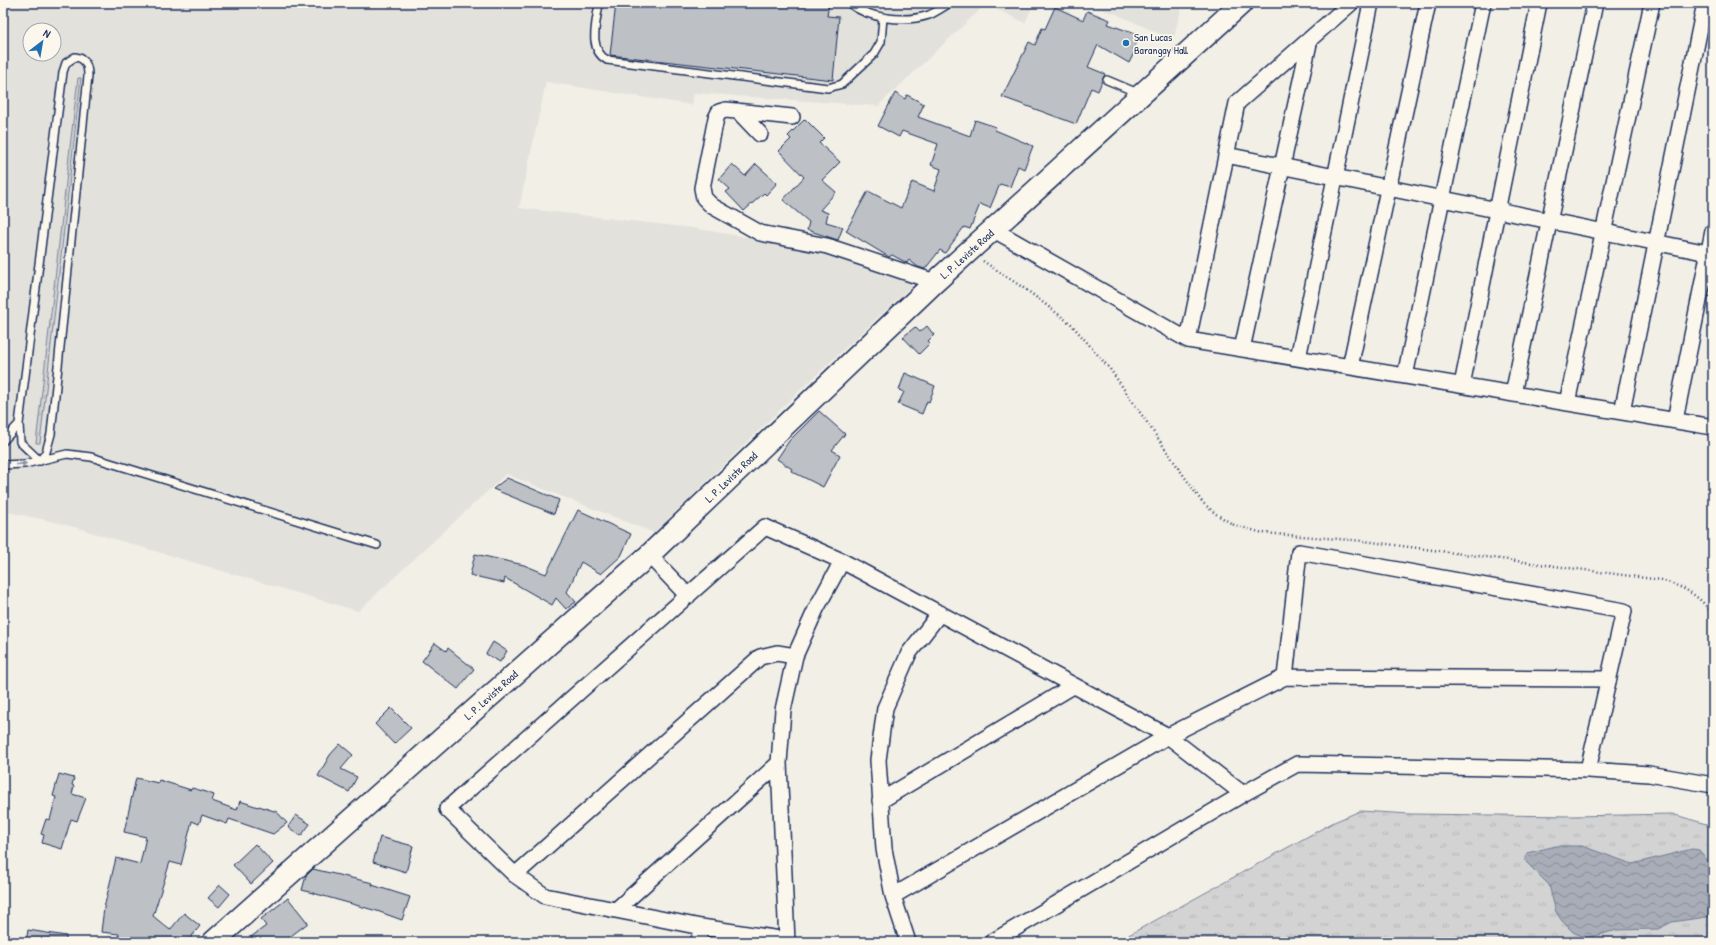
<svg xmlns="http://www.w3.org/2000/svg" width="1716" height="945" font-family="'Patrick Hand',sans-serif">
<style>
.built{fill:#e2e1dc;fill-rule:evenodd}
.grass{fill:url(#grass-tufts);stroke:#768198}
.water{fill:url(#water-waves);stroke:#707b93}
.building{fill:#bdc0c4;stroke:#1b2f5e}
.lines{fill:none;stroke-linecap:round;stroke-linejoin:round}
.lane-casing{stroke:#1b2f5e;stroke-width:10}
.street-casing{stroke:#1b2f5e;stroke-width:18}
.secondary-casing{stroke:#1b2f5e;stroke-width:24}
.path{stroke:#1b2f5e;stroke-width:2.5;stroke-dasharray:1 3;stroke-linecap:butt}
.lane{stroke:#fbf7ec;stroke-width:7}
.street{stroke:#fbf7ec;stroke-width:15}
.secondary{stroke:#fbf7ec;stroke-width:21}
.oneway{fill:#8b93a5}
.poi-dot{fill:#1f6fb2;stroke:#fbf7ec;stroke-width:1.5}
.labels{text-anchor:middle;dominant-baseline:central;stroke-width:3.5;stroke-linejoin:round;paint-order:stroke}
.poi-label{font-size:11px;fill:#1b2f5e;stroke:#fbf7ec;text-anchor:start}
.street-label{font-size:11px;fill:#1b2f5e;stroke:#fbf7ec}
</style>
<defs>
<pattern id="grass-tufts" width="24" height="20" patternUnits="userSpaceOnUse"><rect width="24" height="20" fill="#d2d3d2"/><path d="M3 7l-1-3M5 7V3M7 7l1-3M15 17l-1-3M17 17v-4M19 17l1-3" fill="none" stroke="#b4b5b7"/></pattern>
<pattern id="water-waves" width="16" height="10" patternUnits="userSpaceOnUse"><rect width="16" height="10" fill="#a9adb7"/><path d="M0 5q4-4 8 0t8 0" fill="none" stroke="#898d98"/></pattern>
</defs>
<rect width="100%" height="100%" fill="#f2efe6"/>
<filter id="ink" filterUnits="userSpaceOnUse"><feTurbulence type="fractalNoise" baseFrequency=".025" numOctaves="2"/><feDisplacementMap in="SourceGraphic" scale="8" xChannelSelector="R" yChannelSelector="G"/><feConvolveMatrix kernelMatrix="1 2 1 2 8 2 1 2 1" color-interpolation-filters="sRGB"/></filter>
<g filter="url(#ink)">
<path class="built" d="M3,3H1034L1025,23L986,4L878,106L694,93L692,105L546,82L519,208L692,228L825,250L917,281L794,396L654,533L506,474L358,611L60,523L3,511ZM30,30H54V54H30Z
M1078,3H1183L1173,40L1114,13Z"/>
<path class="grass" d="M78,78H81L40,443H36Z
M1360,811L1410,814L1573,816L1672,814L1713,826V942H1116L1334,822Z"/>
<path class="water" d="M1556,846H1582L1632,864L1692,849L1699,850L1713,867V916L1672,922L1658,929L1617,930L1587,938L1573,932L1562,921L1556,912L1549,885L1525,861L1527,853Z"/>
<path class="building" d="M616,3H829L827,16L839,17L833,80L610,55Z
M1055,7L1083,20L1087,11L1110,20L1108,24L1141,36L1133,49L1135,51L1129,63L1098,45L1088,67L1105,74L1098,91L1091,88L1076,124L1002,97L1029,42L1035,45L1042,28L1045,29Z
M895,93L905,99L907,95L924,104L918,117L970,136L975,120L996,127L995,130L1033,146L1024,169L1018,166L1010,187L1000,184L990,208L980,204L970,229L964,227L945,253L940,250L925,269L918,267L909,260L907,263L892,255L889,257L846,231L868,191L901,208L912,182L934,191L941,169L931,165L938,144L902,131L899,137L878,126Z
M805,119L824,138L819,143L840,162L822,180L836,192L820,210L828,213L826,222L843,227L838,240L807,230L809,222L783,200L804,177L779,151L791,139L788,136Z
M732,164L745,176L756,164L777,183L766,195L764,193L744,211L726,192L730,189L719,179Z
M927,326L934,335L928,341L930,343L919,354L903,337L915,327L920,332Z
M905,373L935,386L929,402L927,401L922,414L898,404L904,392L899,390Z
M819,411L845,434L832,450L840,455L823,487L791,471L792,469L777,459L789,441Z
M507,478L559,500L554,514L493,489Z
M578,510L631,534L621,556L601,574L581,562L567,592L576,602L566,609L556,598L552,605L505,578L504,583L470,575L475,554L524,565L546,574Z
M493,642L507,651L500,662L486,654Z
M435,643L446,651L448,648L474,669L458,689L422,661Z
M391,708L411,728L394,744L375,724Z
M340,744L353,755L341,769L357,777L349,792L318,776L330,755Z
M59,774L74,778L72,785L74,786L72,794L86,798L77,821L71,819L62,849L42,843L44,835L41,834L46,819L50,820L56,797L53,796Z
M136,778L158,783L159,780L191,790L192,788L203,791L214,795L212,801L237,810L240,801L258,807L259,806L277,812L287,823L273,834L229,819L227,824L202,815L199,824L192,821L181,865L170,862L153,916L170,930L184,913L200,926L187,942H117L119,934L101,932L104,908L116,858L140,864L146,837L124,832Z
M296,815L310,824L301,836L288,827Z
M380,837L413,846L406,872L373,862Z
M255,844L273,863L251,884L233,865Z
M313,869L373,883L372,885L410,897L402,920L377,911L302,890L306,876Z
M220,885L230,894L219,907L208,898Z
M288,898L308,923L283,942H244L266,926L261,919Z
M28,930L66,936V942H26Z"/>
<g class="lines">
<g class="lane-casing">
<path id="lane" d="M599,3C597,21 587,49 607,60L828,88L842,84L874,54L881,42L883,17
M849,3C869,19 904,23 929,15C936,12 943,7 950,3
M75,57C86,58 88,66 88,76L51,434L46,452L40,461L20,442L19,424L63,72L66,63Z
M1107,80L1138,93
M3,441L19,424
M3,465L25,464L67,454L91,457L377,545"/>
</g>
<g class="street-casing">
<path id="street" d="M738,111L760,134
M792,117L726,110L719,112L716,118L702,188L704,198L712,206L760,233L827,246L935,282
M1226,155L1713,254
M994,230L1188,340L1713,427
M1188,340L1237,103L1351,3
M1242,349L1310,39
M1298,358L1371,3
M1350,367L1428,3
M1405,376L1483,3
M1462,385L1539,3
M1513,394L1595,3
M1567,403L1652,3
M1622,412L1705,3
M1675,420L1713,231
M649,555L688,596
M1285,677L1299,552L1624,611L1588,770
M880,801L1073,686
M515,875L760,657L777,653L795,656
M893,896L1168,736L1285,677L1609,679
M616,910L779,763
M787,940L701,927L545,896L515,875L447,809L765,527L842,561L1168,736L1243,794
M699,942L701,927
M787,942L779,763L783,710L795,656L816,609L842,561
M908,942L893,896L884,849L878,760L885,708L909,653L940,613
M992,942L1243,794L1297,764L1588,770L1649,774L1713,785"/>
</g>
<g class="secondary-casing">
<path id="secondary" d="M213,942L649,555L935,282L1242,3"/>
</g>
<path class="path" d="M983,261L1028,291L1071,324L1110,369L1202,502L1216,514L1234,525L1263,533L1364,541L1661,580C1686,588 1697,594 1713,614"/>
<use href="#lane" class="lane"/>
<use href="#street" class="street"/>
<use href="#secondary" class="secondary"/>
</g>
<defs><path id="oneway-solid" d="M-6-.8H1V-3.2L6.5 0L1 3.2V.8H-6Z"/></defs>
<use class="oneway" href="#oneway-solid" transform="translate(21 464) rotate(-7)"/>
</g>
<circle class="poi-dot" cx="1126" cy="43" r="4"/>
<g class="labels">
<g class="poi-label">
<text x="1134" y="37">San Lucas<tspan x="1134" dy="13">Barangay Hall</tspan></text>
</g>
<g class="street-label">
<text transform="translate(967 254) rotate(-42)">L. P. Leviste Road</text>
<text transform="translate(731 477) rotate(-44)">L. P. Leviste Road</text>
<text transform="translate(491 695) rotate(-42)">L. P. Leviste Road</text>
</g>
</g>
<rect width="1716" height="945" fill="none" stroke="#fbf7ec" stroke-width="16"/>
<rect x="8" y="8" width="1700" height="929" fill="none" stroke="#1b2f5e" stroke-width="1.5" filter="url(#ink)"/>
<g transform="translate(42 42) rotate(31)"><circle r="19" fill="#fbf7ec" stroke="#a1a7b3"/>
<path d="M0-3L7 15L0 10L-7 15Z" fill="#1f6fb2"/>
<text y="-6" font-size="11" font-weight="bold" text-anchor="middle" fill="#1b2f5e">N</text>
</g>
</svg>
